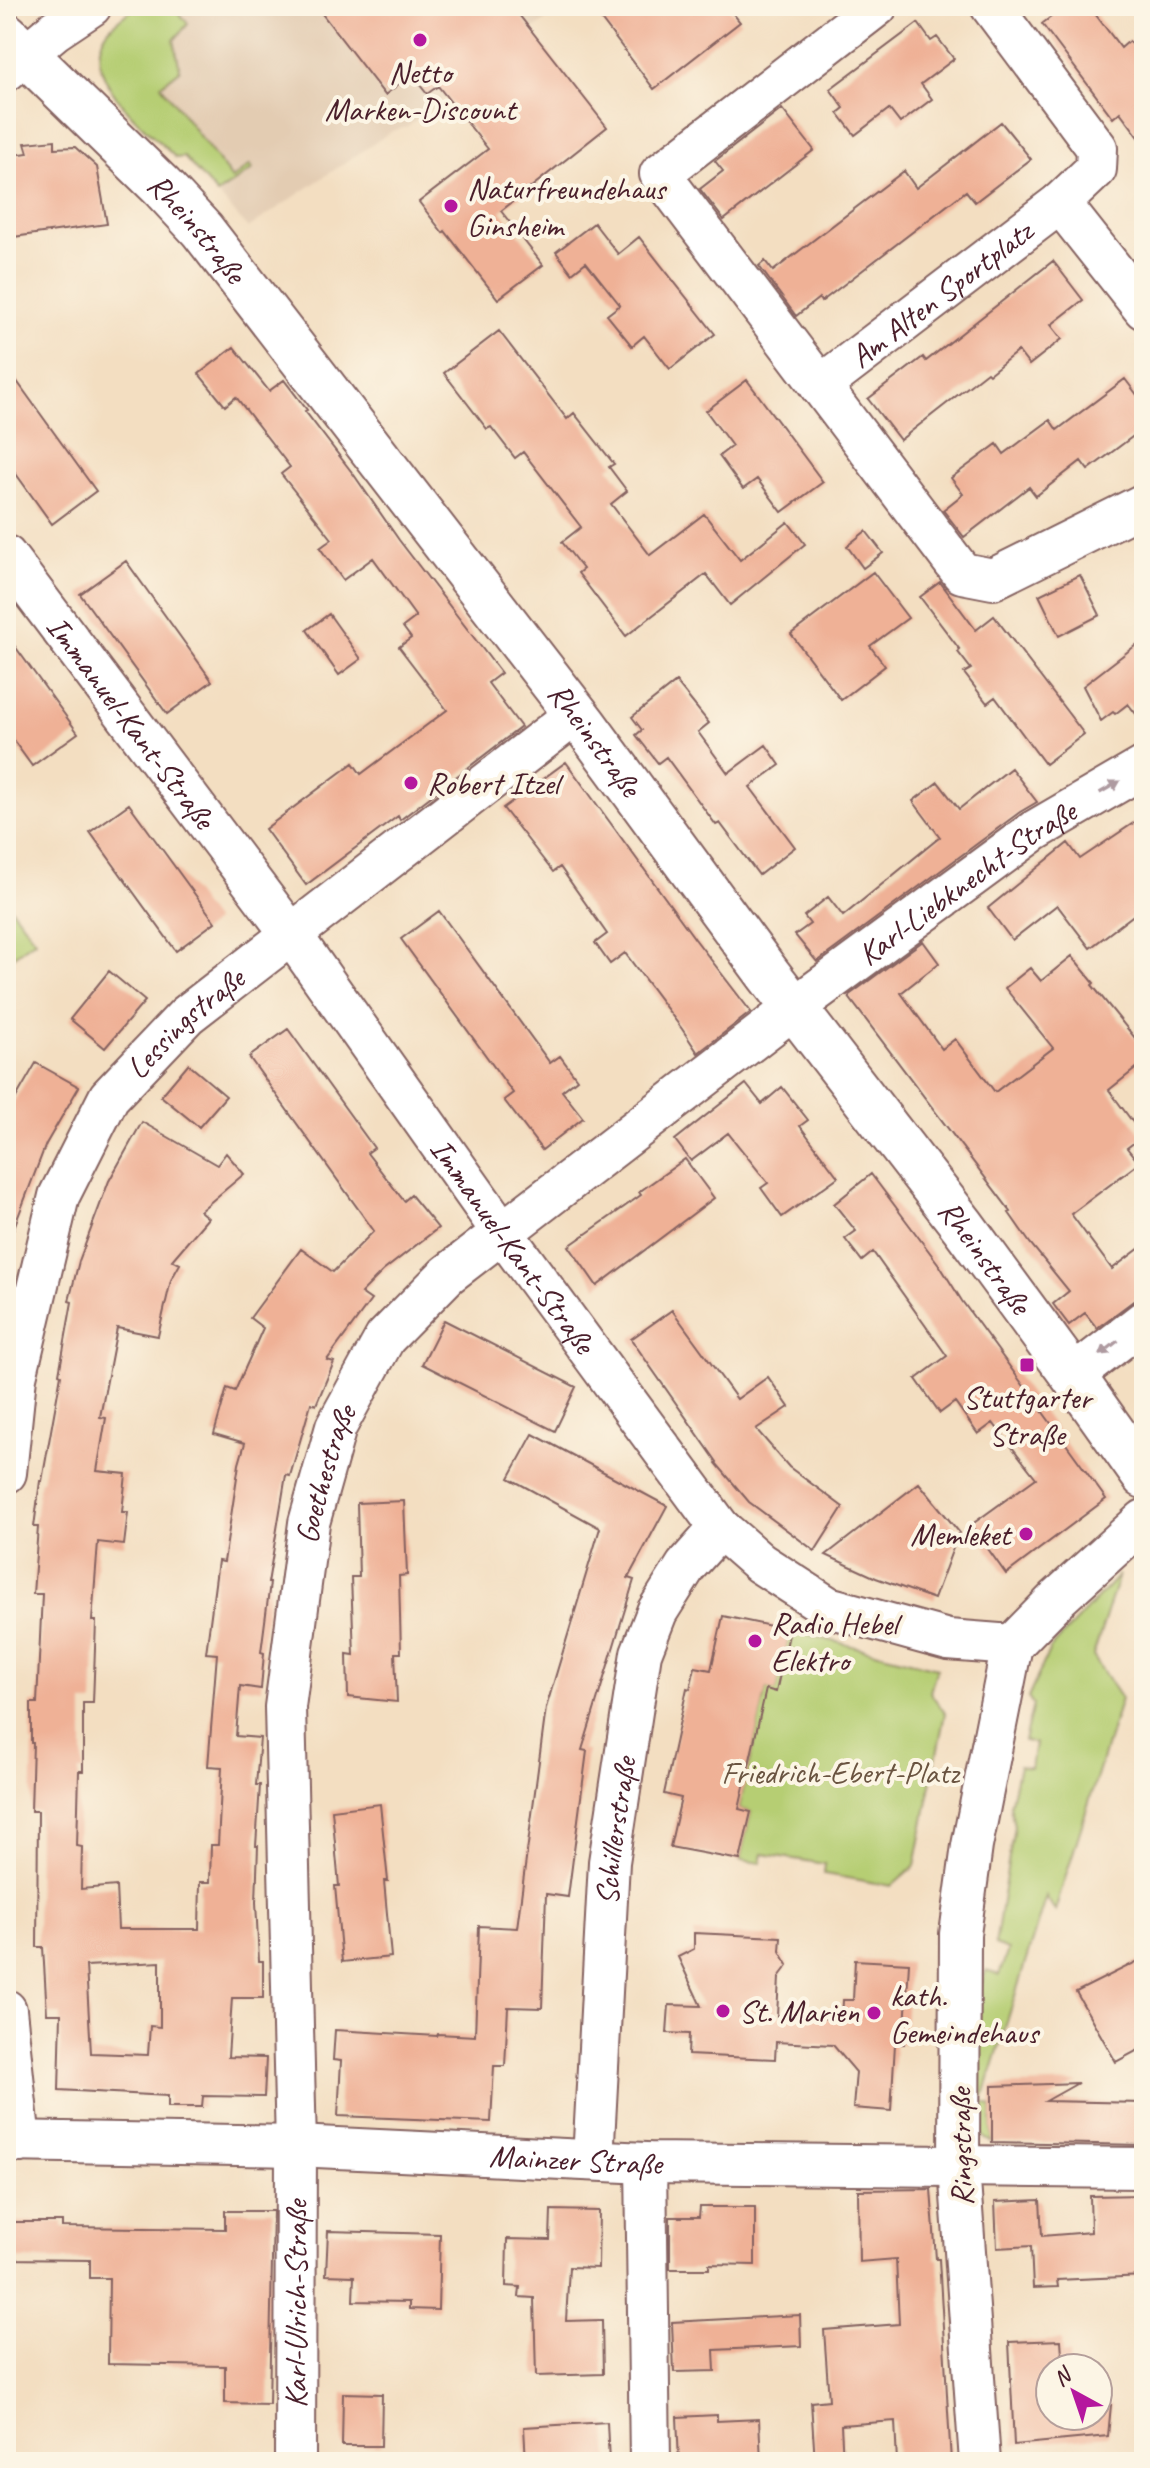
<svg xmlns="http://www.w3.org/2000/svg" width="1150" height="2468" font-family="Caveat,sans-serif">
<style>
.built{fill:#e3ccb2}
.green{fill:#b6ce73;stroke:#80764f;stroke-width:2}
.building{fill:#efb196;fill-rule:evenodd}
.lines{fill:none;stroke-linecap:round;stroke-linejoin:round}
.minor-casing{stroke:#856260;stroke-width:44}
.major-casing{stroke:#856260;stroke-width:48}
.minor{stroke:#fff;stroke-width:40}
.major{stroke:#fff;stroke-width:44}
.oneway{fill:#ae9aa0}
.poi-dot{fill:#b5179e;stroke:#fcf5e5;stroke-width:3}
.labels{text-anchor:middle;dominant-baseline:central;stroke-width:8;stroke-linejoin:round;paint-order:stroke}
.poi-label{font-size:32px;fill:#4a1f2b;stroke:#fcf5e5;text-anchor:start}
.street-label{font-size:32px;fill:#4a1f2b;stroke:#fcf5e5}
.park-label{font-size:32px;fill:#6a5441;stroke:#fcf5e5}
</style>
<rect width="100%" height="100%" fill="#fcf5e5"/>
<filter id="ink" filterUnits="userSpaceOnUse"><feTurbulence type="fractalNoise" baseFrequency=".0125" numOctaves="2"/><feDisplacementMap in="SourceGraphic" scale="16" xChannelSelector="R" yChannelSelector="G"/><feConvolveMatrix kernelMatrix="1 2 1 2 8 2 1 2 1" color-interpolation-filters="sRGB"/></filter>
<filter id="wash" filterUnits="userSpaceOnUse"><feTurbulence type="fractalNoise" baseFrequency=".006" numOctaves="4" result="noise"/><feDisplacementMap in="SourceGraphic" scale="32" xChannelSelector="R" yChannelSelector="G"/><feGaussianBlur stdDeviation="1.8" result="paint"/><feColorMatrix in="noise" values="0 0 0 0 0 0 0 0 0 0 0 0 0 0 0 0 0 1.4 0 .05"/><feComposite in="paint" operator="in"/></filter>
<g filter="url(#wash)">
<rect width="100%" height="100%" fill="#f3dec1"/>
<path class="built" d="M137,6H564L407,127L392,131L248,228L184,157L176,158L110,91L99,67L100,46L108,30Z"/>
<path class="green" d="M137,6H174L188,24L174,40L180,70L161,85L232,179L250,165L253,169L217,194L184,157L176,158C148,129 74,75 108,30C115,21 128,13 137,6Z
M6,902L35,940L6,962Z
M1119,1575L1093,1656L1121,1699L1055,1911L1046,1896L982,2102L992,2106V2142C982,2139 977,2129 975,2119L980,1987L986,1971L999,1975L1008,1950L995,1945L1014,1826L1010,1805L1019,1766L1031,1768L1035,1743L1024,1741L1033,1705L1028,1698L1050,1649Z
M790,1630L937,1668L930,1692L945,1713L915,1866L892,1886L824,1874L825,1864L763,1854L761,1863L740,1860L751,1812L739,1809L766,1689L776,1691Z"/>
<g id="blocks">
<path class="building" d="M316,6H512L607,127L501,211L543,265L498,299L445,231L443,233L419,202L488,149L438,86L427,94L411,74L385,95Z
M591,6H727L740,22L654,89Z
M1065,6H1089L1121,48L1129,41L1144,59V144L1120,112L1113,118L1042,24Z
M918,23L931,41L937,37L954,59L921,84L932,99L900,123L889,109L855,135L838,113L844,108L830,89Z
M782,109L814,150L724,220L700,189L723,171L715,161Z
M1001,122L1031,159L975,202L966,191L821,302L819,298L796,316L759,266L765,261L773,271L904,171L916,188Z
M55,140V148L75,147L97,167L107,224L6,238V156L28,153L25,143Z
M594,223L618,254L639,237L715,334L670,369L644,336L632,346L607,315L620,305L586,262L572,273L556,252Z
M1053,261L1083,300L1051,325L1062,339L1029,365L1018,351L989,374L987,372L900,440L868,399L923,357L926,361Z
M499,331L567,419L574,413L614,464L609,467L627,491L611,504L650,555L704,514L740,560L788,522L805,544L730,605L706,574L626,636L578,573L583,569L562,542L581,527L523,452L515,458L491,427L487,429L444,373Z
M234,347L269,391L284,380L307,410L305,411L354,475L399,540L501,673L488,683L521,727L400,820L398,816L306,885L265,829L353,763L361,774L447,710L399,647L411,638L403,627L416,617L373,558L343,580L320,548L332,539L281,474L290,467L236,397L225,406L199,374Z
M6,366L96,491L52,524L6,460Z
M1125,379L1144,404V428L1088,470L1081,461L1036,496L1029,487L964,537L943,510L963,494L951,478L997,444L1004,454L1050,420L1057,430Z
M747,380L823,482L782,512L757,479L743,489L719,456L732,446L706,411Z
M866,531L883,553L863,568L847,546Z
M126,561L212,681L167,714L80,594Z
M873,572L908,618L870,646L885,666L841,700L791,634Z
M1080,575L1100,615L1059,636L1039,595Z
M940,582L976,630L994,616L1084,734L1045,764L995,697L987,703L964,673L971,669L958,652L960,650L920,597Z
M329,614L361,659L339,675L307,630Z
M6,634L78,733L32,766L6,730Z
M1144,639V724L1128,704L1115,714L1113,712L1101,721L1083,686Z
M676,682L709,723L698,732L728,773L766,745L780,765L750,787L795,847L759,875L720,823L716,825L666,757L658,763L636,735L642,730L632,717Z
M566,762L695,939L751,1012L698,1053L682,1029L625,953L610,964L595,943L607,934L560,867L553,872L503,808Z
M1011,768L1037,802L1020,812L817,962L795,935L810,924L804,916L828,897L843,916L940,837L913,801L938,782L959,809Z
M129,804L215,922L176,951L90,832Z
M1144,816V907L1090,948L1057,905L1012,940L988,908L1068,843L1080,859Z
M439,911L550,1063L560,1056L577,1079L562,1091L583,1118L542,1150L504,1100L513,1093L401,939Z
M923,941L939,963L901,993L942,1049L955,1039L995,1092L1053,1048L1005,988L1030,968L1041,981L1072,956L1094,983L1092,985L1144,1049V1062L1109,1090L1143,1136L1127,1148L1139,1163L1071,1214L1112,1269L1144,1245V1293L1097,1328L1085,1313L1069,1325L1053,1304L1069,1291L1030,1243L1009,1213L1011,1212L848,996Z
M109,971L145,1001L105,1048L70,1019Z
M288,1029L374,1148L367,1153L404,1201L411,1195L438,1228L383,1271L361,1293L371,1300L327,1360L334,1362L316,1405L311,1403L290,1476L286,1475L268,1583H270L261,1652L264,1653L261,1689L240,1686L236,1736L260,1738L256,1785H260L256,1846H258L256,1902L259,1961H263V1998H232L228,2057L266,2058L264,2097L203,2096L202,2107H168V2096L59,2090L61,2014H47L43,1947H37L38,1811H31L33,1743H31V1703H37L42,1594H33L38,1527H34L40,1481H42L61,1375L59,1374L72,1302L69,1301L79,1261L109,1181L142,1122L217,1165L226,1153L244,1174L200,1211L208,1218L172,1260L180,1264L171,1280L158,1336L117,1328L100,1417L106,1418L97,1471L126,1474L122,1512H128L124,1545L98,1542L92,1621H96L93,1703H83V1771H79L77,1846L82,1847L81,1889L116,1886L118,1929H199L200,1882H210L211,1845H218L222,1767L208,1766L217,1654L206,1653L218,1561L224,1562L239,1464L245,1443L214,1434L227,1388L235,1391L263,1328L250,1318L301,1249L333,1272L374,1231L249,1057ZM160,1962V2027L150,2026L148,2055L91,2053L86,1966Z
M36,1063L79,1087L46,1144L8,1243H6V1115Z
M188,1064L226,1096L199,1127L161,1096Z
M746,1084L762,1104L782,1087L808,1120L800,1126L838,1177L782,1217L761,1188L768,1183L728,1133L691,1161L675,1140Z
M685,1159L714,1198L597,1286L569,1246L641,1195L639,1192Z
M871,1174L940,1266L962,1301L1106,1499L1006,1574L971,1525L1036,1478L993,1423L978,1434L955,1402L940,1413L916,1379L947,1356L873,1252L862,1261L845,1239L856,1231L834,1204Z
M672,1310L737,1399L768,1377L789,1407L756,1429L789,1467L843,1507L815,1551L749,1502L716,1463L717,1462L631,1339Z
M444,1320L576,1387L555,1431L422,1364Z
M533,1434L667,1506L628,1578L634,1580L582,1750L587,1751L568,1897L546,1894L542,2008L508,2007L505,2066H494L491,2122L338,2116L341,2061L333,2060L335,2030L437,2036L438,2034L475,2036L479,1926L517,1928L546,1708L600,1528L509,1478Z
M919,1483L959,1532L934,1599L876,1578L826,1555Z
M404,1501L407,1575L399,1576L401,1653H395L397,1702L348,1697L347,1654L354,1655L351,1577H359L357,1503Z
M723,1616L790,1630L776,1692L766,1689L739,1809L751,1812L740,1860L670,1847L681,1798L664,1794L687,1688L690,1689L695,1667L711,1670Z
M380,1804L388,1881H384L391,1957L342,1962L335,1886H339L332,1810Z
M694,1933L781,1937L780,1951L788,1965L779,1977L777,2016L842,2019L843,2000H853L855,1960L909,1963L904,2044H895L891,2111L853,2108L856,2072L833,2045L776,2042L775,2059L688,2055L689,2034L667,2033L669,2005L701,2006L678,1957L694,1949Z
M1144,1958V2047L1116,2062L1076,1992Z
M1078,2083L1046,2101L1144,2103V2145L992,2142V2086Z
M931,2189L936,2259H939L951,2462H897L895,2421L841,2425L843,2462H815L811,2402L829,2400L824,2330L899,2324L896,2259L859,2262L858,2190Z
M1144,2195V2276L1057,2280L1058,2287L1033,2288L1031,2246L997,2248L995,2202L1040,2200L1042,2236L1091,2232L1090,2196Z
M700,2207H755V2265L709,2264V2269H670V2217H699Z
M551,2210L599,2211L598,2268L569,2267L566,2321L602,2320L603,2374L536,2376L534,2298L519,2297L520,2287L506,2286L507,2239L550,2240Z
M225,2211H273L269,2404L225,2403V2366L108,2364L109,2278H90V2260L6,2259V2222H62V2227L225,2229Z
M328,2231L440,2234L438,2310L409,2309V2302L353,2301L354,2276L326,2275Z
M800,2315L801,2346L714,2350L715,2371L674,2372L672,2322Z
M1061,2340L1062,2354H1069L1070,2368H1050V2416H1098V2405H1111L1108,2436L1014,2445L1009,2342Z
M343,2393L382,2394L381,2446H342Z
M717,2415V2421L759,2419L761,2462H679L677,2417Z
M607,2422L609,2462H526L524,2427Z"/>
</g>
</g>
<g filter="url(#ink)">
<use href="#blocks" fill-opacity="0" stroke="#856260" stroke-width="2"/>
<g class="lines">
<g class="minor-casing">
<g id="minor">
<path d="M877,6L660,174L962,573L993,579L1144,504"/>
<path d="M991,6L1097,148L1096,169L1060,203L1144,309"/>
<path d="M6,71L55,30L91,6"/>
<path id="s1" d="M820,386L1060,203"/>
<path id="s2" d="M6,556L291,934L502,1232L720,1528L760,1563L828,1607L948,1640L1012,1645L1058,1598L1144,1520"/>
<path d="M1073,1376L1144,1321"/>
<path id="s3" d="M6,1473L16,1377L59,1196L109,1097L187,1015L576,714"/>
<path d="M6,2010L20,2142"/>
<path id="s4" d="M6,2141L296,2146L646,2163L1144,2168"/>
<path id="s5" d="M593,2160L609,1862L641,1653L657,1612L686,1566L720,1528"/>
<path d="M646,2163L650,2462"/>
<path id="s6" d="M295,2462L296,2146L285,1707L309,1523L336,1427L385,1338L447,1275L815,992L1034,831L1144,767"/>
<path d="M980,2462L959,2167L960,1934L972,1846L1012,1645"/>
</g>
</g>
<g class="major-casing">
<g id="major">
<path id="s7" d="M6,35L162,187L202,230L585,725L768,974L963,1226L1073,1376L1144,1476"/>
</g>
</g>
<use href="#minor" class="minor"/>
<use href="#major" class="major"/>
</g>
<defs><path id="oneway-solid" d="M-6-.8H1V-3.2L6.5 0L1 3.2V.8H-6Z" transform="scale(2)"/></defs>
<g class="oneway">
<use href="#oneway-solid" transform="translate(1110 787) rotate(-30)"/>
<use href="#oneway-solid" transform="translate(1109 1348) rotate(142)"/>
</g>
</g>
<g class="poi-dot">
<circle cx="420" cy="40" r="8"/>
<circle cx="451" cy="206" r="8"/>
<circle cx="411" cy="783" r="8"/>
<rect x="1019" y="1357" width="16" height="16" rx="4"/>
<circle cx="1026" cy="1534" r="8"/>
<circle cx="755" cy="1641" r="8"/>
<circle cx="723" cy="2011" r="8"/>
<circle cx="874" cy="2013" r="8"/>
</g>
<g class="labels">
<g class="poi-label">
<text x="420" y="72" text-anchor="middle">Netto<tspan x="420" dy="37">Marken-Discount</tspan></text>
<text x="467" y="188">Naturfreundehaus<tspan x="467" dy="37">Ginsheim</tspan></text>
<text x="427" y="783">Robert Itzel</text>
<text x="1027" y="1397" text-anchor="middle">Stuttgarter<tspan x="1027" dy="37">Straße</tspan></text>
<text x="1010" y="1534" text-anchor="end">Memleket</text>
<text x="771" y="1623">Radio Hebel<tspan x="771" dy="37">Elektro</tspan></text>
<text x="890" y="1995">kath.<tspan x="890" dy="37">Gemeindehaus</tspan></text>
<text x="739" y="2011">St. Marien</text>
</g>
<g class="street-label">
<text stroke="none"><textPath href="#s7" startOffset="272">Rheinstraße</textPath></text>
<text stroke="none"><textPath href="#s1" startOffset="152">Am Alten Sportplatz</textPath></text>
<text stroke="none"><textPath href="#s2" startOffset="208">Immanuel-Kant-Straße</textPath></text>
<text stroke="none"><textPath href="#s7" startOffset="920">Rheinstraße</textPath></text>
<text stroke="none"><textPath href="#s6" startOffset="1882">Karl-Liebknecht-Straße</textPath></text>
<text stroke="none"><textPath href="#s3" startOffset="500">Lessingstraße</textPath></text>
<text stroke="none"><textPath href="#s2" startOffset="856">Immanuel-Kant-Straße</textPath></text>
<text stroke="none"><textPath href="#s7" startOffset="1568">Rheinstraße</textPath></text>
<text stroke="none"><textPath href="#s6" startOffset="992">Goethestraße</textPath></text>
<text stroke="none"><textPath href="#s5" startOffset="330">Schillerstraße</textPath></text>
<text transform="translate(961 2147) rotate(-91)">Ringstraße</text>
<text stroke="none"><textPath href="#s4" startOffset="570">Mainzer Straße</textPath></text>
<text stroke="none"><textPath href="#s6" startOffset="158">Karl-Ulrich-Straße</textPath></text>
</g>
<g class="park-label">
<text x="840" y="1772">Friedrich-Ebert-Platz</text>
</g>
</g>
<rect width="1150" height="2468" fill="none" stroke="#fcf5e5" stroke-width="32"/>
<g transform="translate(1074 2392) rotate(320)"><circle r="38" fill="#fcf5e5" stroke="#b59f9b" stroke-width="2"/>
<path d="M0-6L14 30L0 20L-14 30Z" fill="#b5179e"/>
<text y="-12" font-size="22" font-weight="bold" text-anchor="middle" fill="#4a1f2b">N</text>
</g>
</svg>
